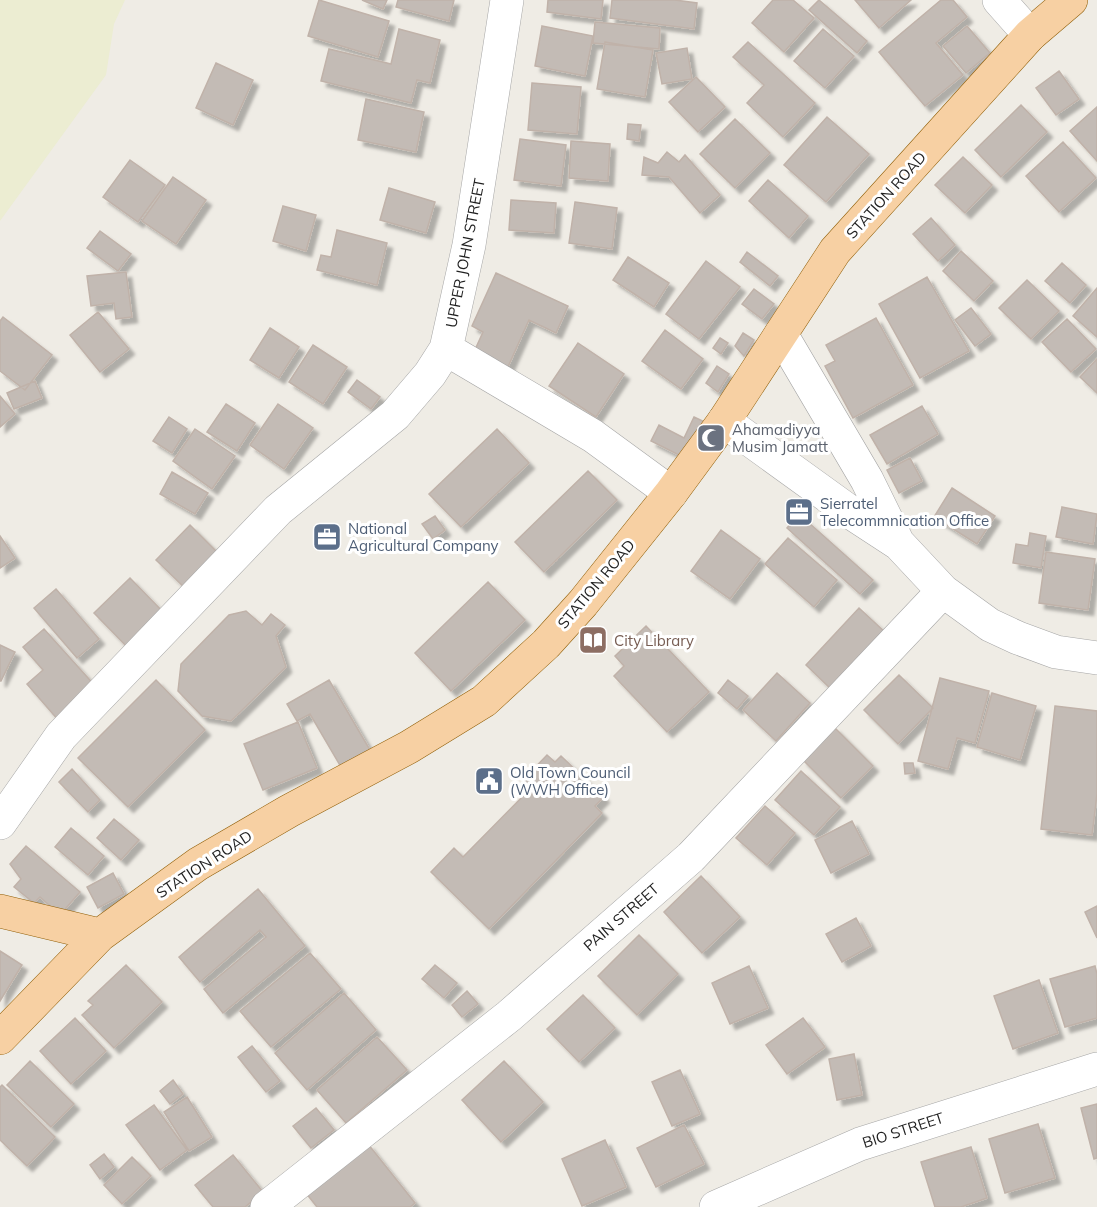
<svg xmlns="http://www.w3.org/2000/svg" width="1097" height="1207" font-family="Mulish,sans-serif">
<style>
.farmland{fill:#ecedd2}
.building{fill:#c3bbb5;stroke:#c0b2a9;stroke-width:1.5;filter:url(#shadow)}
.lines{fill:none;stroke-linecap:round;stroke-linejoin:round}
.minor-casing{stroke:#a6a6a6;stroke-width:34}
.major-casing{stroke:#915f08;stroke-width:34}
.minor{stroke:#fff;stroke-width:33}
.major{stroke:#f7d0a3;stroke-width:33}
.labels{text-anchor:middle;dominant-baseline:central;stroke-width:6;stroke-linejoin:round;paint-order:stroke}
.street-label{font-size:15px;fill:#1f1f1f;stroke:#fff}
.worship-label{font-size:15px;fill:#5b616d;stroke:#fff;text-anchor:start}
.service-label{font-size:15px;fill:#4e5e75;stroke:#fff;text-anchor:start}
.education-label{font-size:15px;fill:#785e54;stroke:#fff;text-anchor:start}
</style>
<defs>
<filter id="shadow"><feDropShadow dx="5.5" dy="5.5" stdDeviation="1.5" flood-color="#0004"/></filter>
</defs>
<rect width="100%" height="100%" fill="#efece5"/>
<path class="farmland" d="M0,0H125L114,24L106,75L0,221Z"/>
<path class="building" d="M319,0L389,21L378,57L308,36Z
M362,0H387L383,9Z
M398,0H454L449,21L396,7Z
M548,0H603L601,19L547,12Z
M612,0H675L697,3L694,29L610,18Z
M773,0H793L814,18L784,52L752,23Z
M819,0L867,41L857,53L809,10Z
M855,0H911L879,28Z
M941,0H953L967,17L936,43L963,75L925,106L879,52Z
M595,22L660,28L659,49L593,43Z
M542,26L593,36L585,76L535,66Z
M967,26L990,53L966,73L943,46Z
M399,29L440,40L430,83L417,80L411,103L321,81L329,49L391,64Z
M823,29L854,56L825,88L794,61Z
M605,42L653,50L645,97L597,89Z
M748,42L815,103L783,137L747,103L764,85L733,57Z
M687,48L692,79L662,84L656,53Z
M216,63L253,80L233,125L196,108Z
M1059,71L1079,99L1056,115L1036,88Z
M696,77L725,107L698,132L669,102Z
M532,83L581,87L577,134L528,130Z
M366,99L424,112L416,152L358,140Z
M1021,105L1047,132L1001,177L975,150Z
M1097,107V161L1070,131Z
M827,117L869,154L826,202L784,165Z
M735,119L770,153L735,188L700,154Z
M628,124L641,125L639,141L627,139Z
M520,139L566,145L561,186L514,180Z
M571,141L610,144L608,181L569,178Z
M1063,142L1096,178L1059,212L1026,176Z
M667,152L679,162L685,155L720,195L700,213L669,177L642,175L644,157L658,163Z
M963,157L992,185L965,213L935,185Z
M130,160L165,185L138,222L103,197Z
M173,177L206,200L176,244L142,221Z
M768,180L808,216L789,238L749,201Z
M389,188L435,202L426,233L380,220Z
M511,200L556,203L554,233L509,230Z
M575,202L617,208L612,249L569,243Z
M283,206L316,215L306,251L273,241Z
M931,218L955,245L938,261L913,234Z
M337,230L387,243L377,285L317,270L321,255L331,257Z
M100,231L131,254L118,271L87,248Z
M961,251L993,281L974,301L943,271Z
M747,252L778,276L770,286L740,262Z
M628,257L669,283L654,307L613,280Z
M706,261L740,287L699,339L666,314Z
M1062,263L1086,285L1070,303L1045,281Z
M126,272L132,317L116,319L114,303L91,306L87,276Z
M496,273L568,306L556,333L529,320L507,369L473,354L483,332L472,326Z
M927,277L969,351L920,378L879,304Z
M1027,280L1059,311L1031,339L999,308Z
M1097,288V337L1073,316Z
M754,289L774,304L762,319L742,304Z
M971,308L991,334L975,346L955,320Z
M98,312L129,349L100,372L70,335Z
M3,317L52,355L25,390L0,371V321Z
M876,318L913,385L853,418L825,366L835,361L826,345Z
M1067,319L1096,349L1071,372L1042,342Z
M270,328L299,347L279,378L250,360Z
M665,330L703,359L681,389L642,361Z
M743,333L754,340L744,356L735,346Z
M720,338L728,343L721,354L713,348Z
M578,343L624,374L596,417L549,386Z
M313,345L347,367L323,404L289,382Z
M1097,359V393L1080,377Z
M717,366L729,374L718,392L706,383Z
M357,380L380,397L371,409L348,392Z
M35,381L42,398L14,409L7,393Z
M0,396L15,414L0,427Z
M226,404L255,423L237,451L207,432Z
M278,404L313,428L284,469L250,445Z
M922,406L938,434L887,464L870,435Z
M169,417L187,429L172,453L153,441Z
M694,417L707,423L689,460L651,441L659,425L684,438Z
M195,429L235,456L212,489L173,461Z
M497,429L529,463L461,527L429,494Z
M910,458L922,481L899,493L887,470Z
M588,471L617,500L544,572L515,542Z
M172,472L208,493L195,514L160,494Z
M952,488L995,516L977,544L934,517Z
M1062,507L1097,514L1093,544L1056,537Z
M799,514L873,580L860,594L787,528Z
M435,516L445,530L433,539L422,524Z
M190,525L222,557L188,591L156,560Z
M721,530L760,559L730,599L691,571Z
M1030,533L1046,536L1041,568L1013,563L1016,544L1028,546Z
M0,536L15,558L0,568Z
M788,538L837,580L814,607L765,564Z
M1046,552L1095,559L1088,610L1039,603Z
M130,578L168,617L132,652L94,613Z
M488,582L525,620L451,691L415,653Z
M56,589L99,639L77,658L34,608Z
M859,608L887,634L834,692L806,665Z
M246,611L262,625L271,614L285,625L276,636L286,667L231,721L202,716L178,691L181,664L229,615Z
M646,626L709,692L667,732L614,676L624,666L615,656Z
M44,629L97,688L59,721L27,684L43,670L23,647Z
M0,645L15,652L1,681H0Z
M777,673L810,703L776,741L743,710Z
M899,675L933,708L898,744L864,710Z
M940,678L989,691L975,743L957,738L948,769L918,761Z
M156,680L205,730L128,807L78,758Z
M329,680L370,750L341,767L310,714L297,721L287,704Z
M728,680L748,696L737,709L718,693Z
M992,693L1036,706L1020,760L977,747Z
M1055,706L1097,711V794L1092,835L1041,829Z
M298,722L317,768L263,790L244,744Z
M834,727L873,766L841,798L802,759Z
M547,755L555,762L561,756L604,797L595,806L602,813L489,929L431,872L454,848L463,857L531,788L523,780Z
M904,763H913L915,773L905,774Z
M72,769L100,800L88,812L59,782Z
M801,771L840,807L814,835L775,800Z
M765,806L795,833L767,865L736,838Z
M114,819L139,840L121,860L97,838Z
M852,821L869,854L831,873L815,840Z
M71,828L104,856L88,875L55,847Z
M26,846L80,892L60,915L40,897L34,903L14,887L21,879L10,864Z
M113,873L124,894L98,908L87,887Z
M701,876L740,917L702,953L664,912Z
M258,889L305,946L223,1013L204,989L266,937L260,930L200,982L179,957Z
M1097,906V938L1085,912Z
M856,918L871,946L842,962L826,934Z
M639,935L678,974L637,1015L598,976Z
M0,951L22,965L0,1001Z
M310,953L341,989L271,1047L240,1011Z
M126,965L162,1002L114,1048L82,1015L93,1005L88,1001Z
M435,965L457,983L444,998L422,979Z
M749,966L768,1008L730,1024L712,983Z
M1095,966L1097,974V1018L1065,1027L1050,979Z
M1039,980L1058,1033L1013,1049L994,996Z
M467,991L478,1004L462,1017L452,1005Z
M344,993L376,1030L307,1090L275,1053Z
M583,995L615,1028L579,1062L547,1029Z
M75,1018L106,1051L71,1084L40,1051Z
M803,1018L825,1047L787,1074L766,1045Z
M377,1037L407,1070L346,1123L317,1090Z
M252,1046L280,1081L266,1092L238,1057Z
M854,1054L862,1095L837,1100L829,1059Z
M30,1061L74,1104L51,1127L7,1085Z
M504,1061L543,1102L501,1142L462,1100Z
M680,1070L700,1114L672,1126L652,1082Z
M173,1080L183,1094L170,1104L160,1091Z
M2,1085L55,1137L27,1166L0,1140V1087Z
M187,1097L212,1137L189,1151L164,1112Z
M1097,1104V1158L1094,1159L1081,1108Z
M154,1105L187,1150L160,1170L126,1125Z
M316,1108L334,1130L311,1148L293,1126Z
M1038,1124L1055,1178L1005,1193L989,1139Z
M684,1125L704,1164L656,1187L637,1148Z
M605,1140L626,1187L582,1206L562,1159Z
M368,1144L415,1203L410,1207H317L306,1193Z
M971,1147L987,1198L961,1207H935L921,1162Z
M104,1154L114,1167L100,1179L90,1165Z
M233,1155L263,1192L245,1207H213L195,1185Z
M132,1157L151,1176L122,1204L104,1185Z"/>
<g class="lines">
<g class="minor-casing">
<path id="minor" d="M999,0L1030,35
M781,334L867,480L898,543
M446,349L593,436L671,493
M724,421L850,512L899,544L943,591L990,625L1018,638L1056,652L1097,658
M0,823L61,736L278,510L395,415L430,374L446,349L469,245L507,0
M267,1207L509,1016L691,857L943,591
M716,1207L860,1144L1097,1069"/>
</g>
<g class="major-casing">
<path id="major" d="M0,911L100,935
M0,1038L100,935L198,864L289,811L409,747L484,701L546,644L583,603L671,493L724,421L835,251L1030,35L1071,0"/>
</g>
<use href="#minor" class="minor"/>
<use href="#major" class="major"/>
</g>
<defs>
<g id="mosque-square" transform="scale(1.5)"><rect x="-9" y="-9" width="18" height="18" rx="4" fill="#6b7280" stroke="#fff"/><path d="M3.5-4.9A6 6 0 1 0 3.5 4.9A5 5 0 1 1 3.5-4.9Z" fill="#fff"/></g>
<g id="office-square" transform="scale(1.5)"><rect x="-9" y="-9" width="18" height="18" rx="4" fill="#5c6f8a" stroke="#fff"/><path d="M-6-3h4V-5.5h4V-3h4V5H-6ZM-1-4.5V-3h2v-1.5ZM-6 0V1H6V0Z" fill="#fff"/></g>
<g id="library-square" transform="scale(1.5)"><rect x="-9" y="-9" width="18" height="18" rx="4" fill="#8d6e63" stroke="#fff"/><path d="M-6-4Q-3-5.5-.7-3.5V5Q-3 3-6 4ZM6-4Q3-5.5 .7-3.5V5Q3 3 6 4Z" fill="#fff"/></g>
<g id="civic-square" transform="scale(1.5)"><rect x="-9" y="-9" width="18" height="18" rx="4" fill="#5c6f8a" stroke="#fff"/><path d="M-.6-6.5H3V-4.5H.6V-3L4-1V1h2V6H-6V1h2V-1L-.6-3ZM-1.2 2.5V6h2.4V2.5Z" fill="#fff"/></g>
</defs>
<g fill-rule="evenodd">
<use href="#mosque-square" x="711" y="438"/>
<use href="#office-square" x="799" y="512"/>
<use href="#office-square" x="327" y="537"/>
<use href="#library-square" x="593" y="640"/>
<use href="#civic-square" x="489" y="781"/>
</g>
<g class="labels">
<g class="street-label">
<text transform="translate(886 195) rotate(-48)">STATION ROAD</text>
<text transform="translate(465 253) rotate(-79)">UPPER JOHN STREET</text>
<text transform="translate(596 584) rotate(-50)">STATION ROAD</text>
<text transform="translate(204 864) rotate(-33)">STATION ROAD</text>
<text transform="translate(621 917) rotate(-41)">PAIN STREET</text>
<text transform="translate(903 1130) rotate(-18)">BIO STREET</text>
</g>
<g class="worship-label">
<text x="732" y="429">Ahamadiyya<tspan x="732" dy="17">Musim Jamatt</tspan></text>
</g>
<g class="service-label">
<text x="820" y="503">Sierratel<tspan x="820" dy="17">Telecommnication Office</tspan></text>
<text x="348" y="528">National<tspan x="348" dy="17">Agricultural Company</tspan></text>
<text x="510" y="772">Old Town Council<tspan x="510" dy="17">(WWH Office)</tspan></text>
</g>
<g class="education-label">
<text x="614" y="640">City Library</text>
</g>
</g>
</svg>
